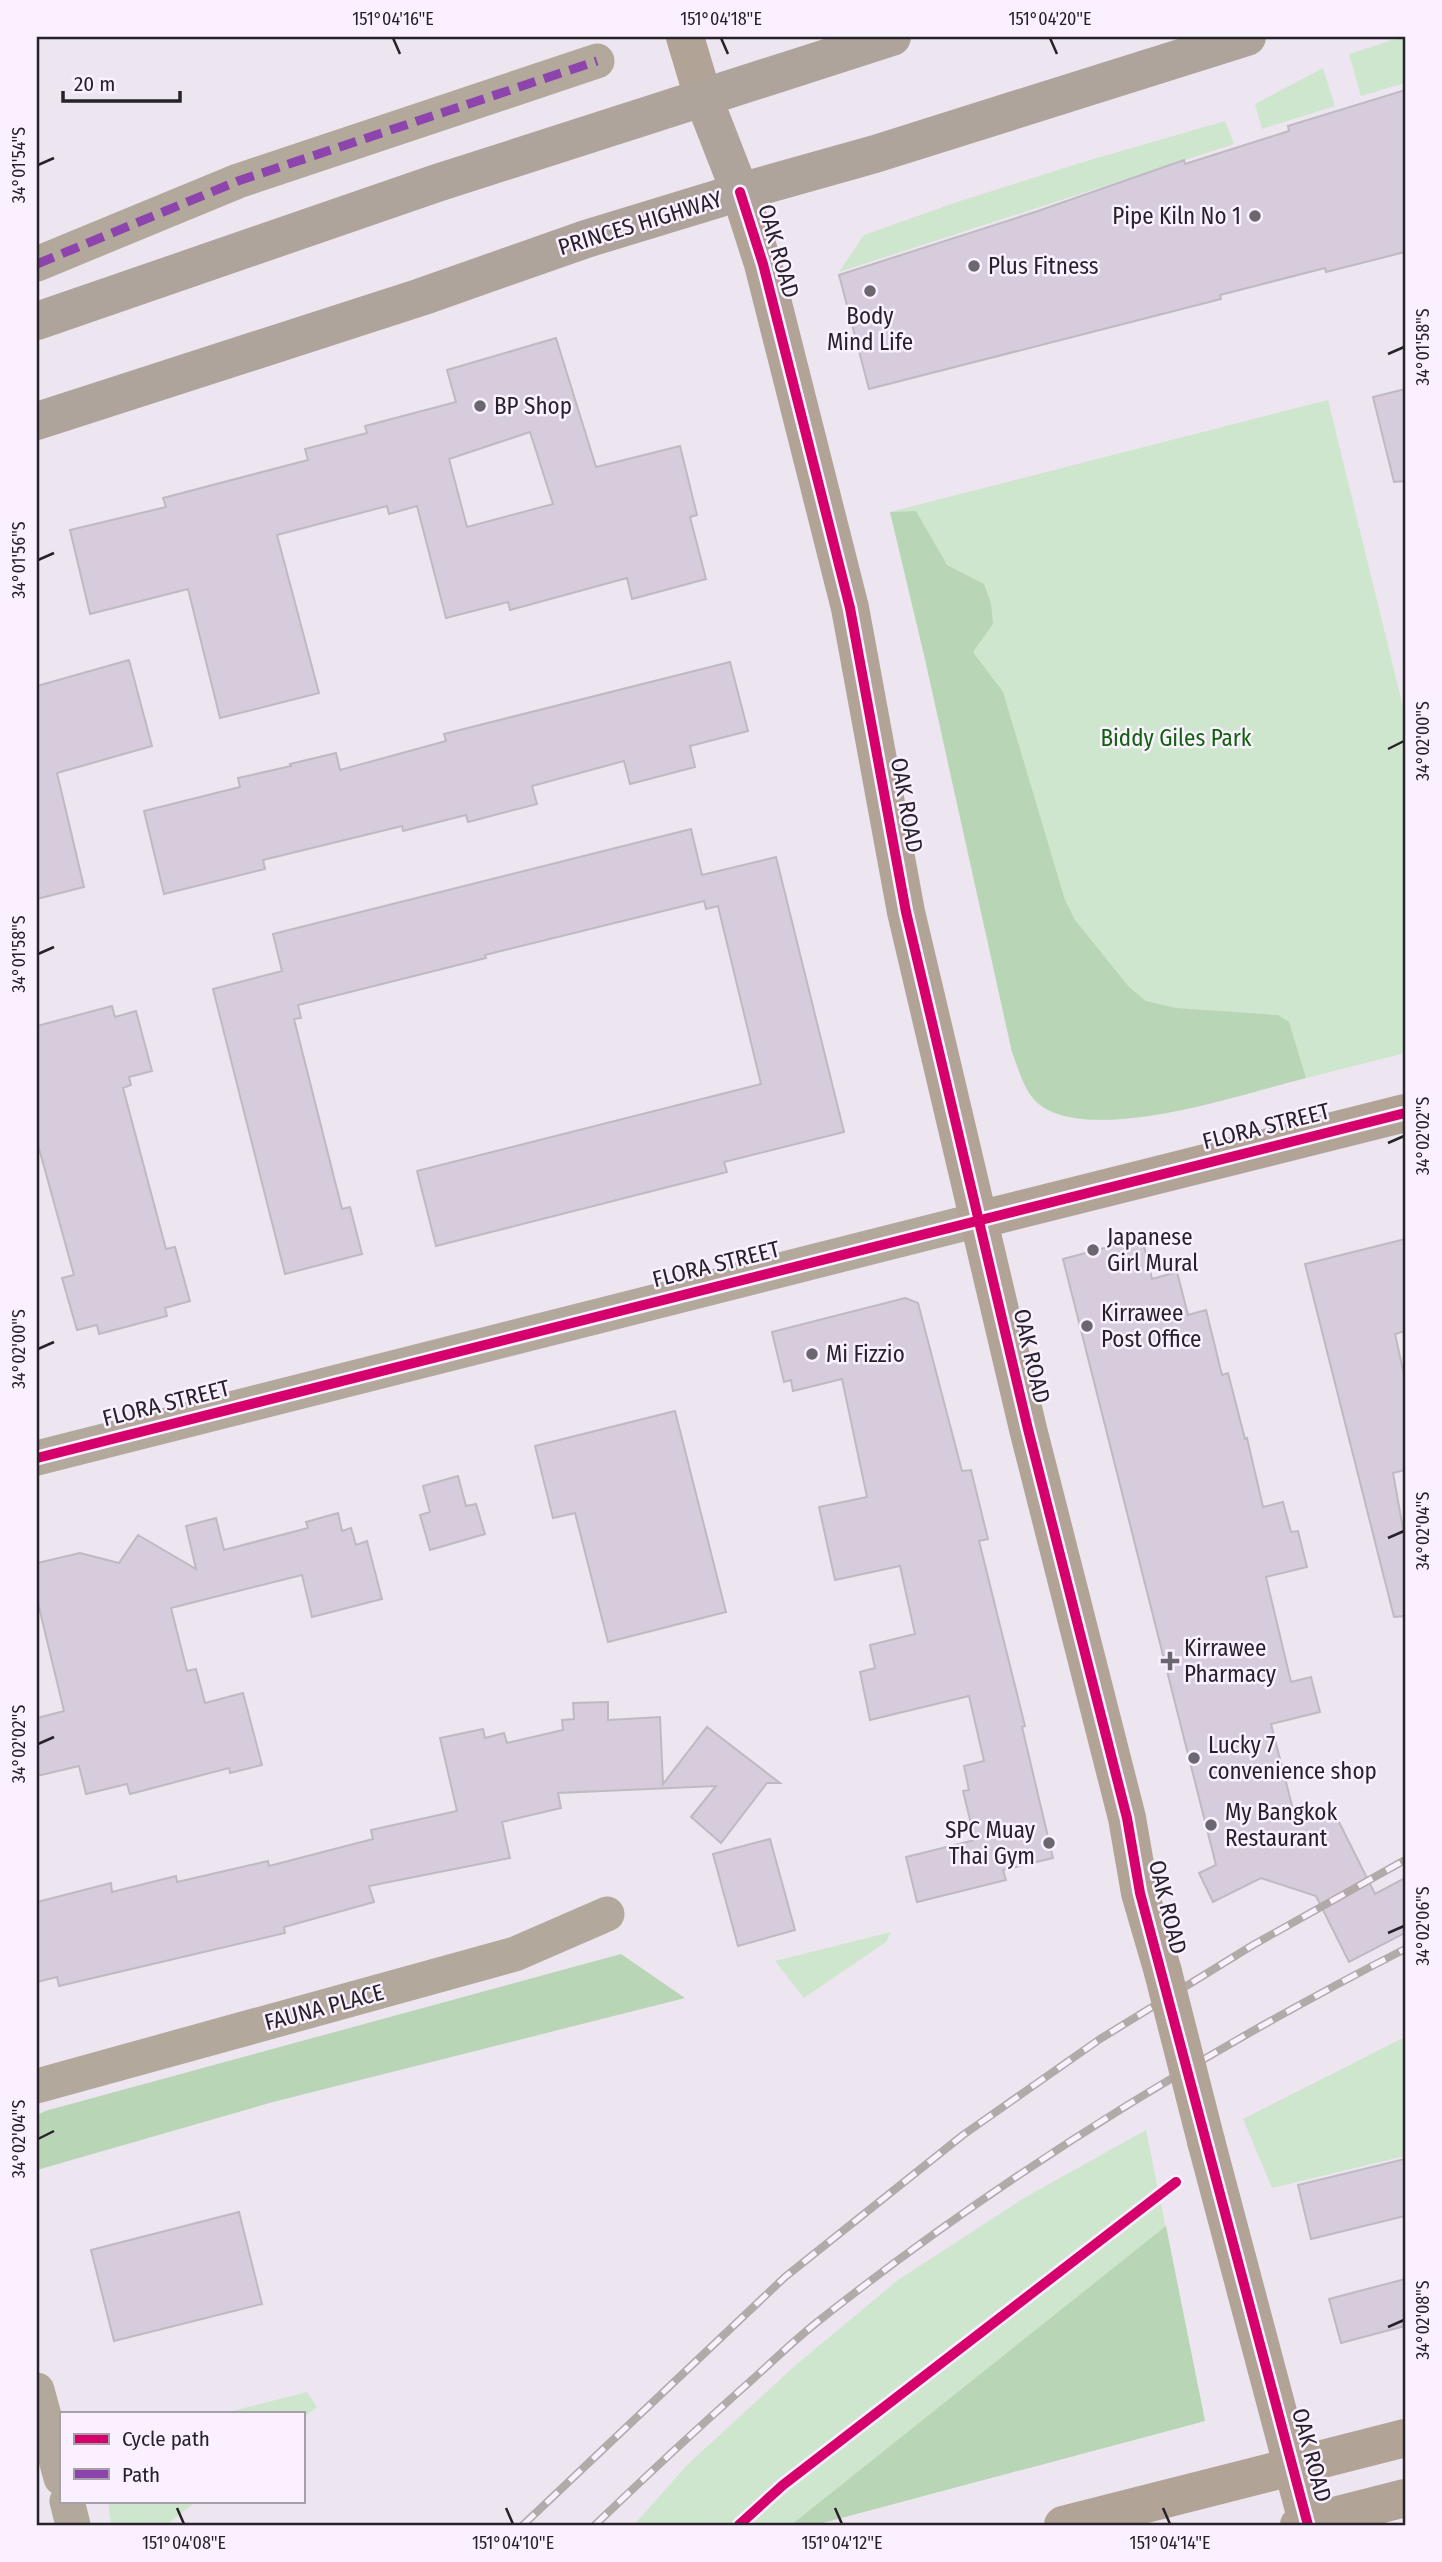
<svg xmlns="http://www.w3.org/2000/svg" width="1442" height="2562" font-family="'Fira Sans Condensed',sans-serif">
<style>
.green{fill:#cfe6ce}
.forest{fill:#b8d6b6}
.building{fill:#d6ccdb;stroke:#bfbac2;stroke-width:2;fill-rule:evenodd}
.lines{fill:none;stroke-linecap:round;stroke-linejoin:round}
.street{stroke:#b2a89b;stroke-width:35}
.secondary{stroke:#b1a497;stroke-width:38}
.highway{stroke:#afa49b;stroke-width:38}
.rail-casing{stroke:#b2aaa8;stroke-width:8}
.rail{stroke:#faf0ff;stroke-width:5;stroke-dasharray:16;stroke-linecap:butt}
.secondary-bridge{stroke:#b1a497;stroke-width:38}
.quiet{stroke:#8e44ad;stroke-width:9;stroke-dasharray:18 9;stroke-linecap:butt}
.cycleway-casing{stroke:#faf0ff;stroke-width:15}
.cycleway{stroke:#d6006c;stroke-width:10}
.ticks{fill:none;stroke:#272229;stroke-width:2.5}
.poi-dot{fill:#6c666f;stroke:#faf0ff;stroke-width:2.5}
.labels{text-anchor:middle;dominant-baseline:central;stroke-width:5;stroke-linejoin:round;paint-order:stroke}
.poi-label{font-size:23px;fill:#272229;stroke:#faf0ff;text-anchor:start}
.street-label{font-size:23px;fill:#272229;stroke:#faf0ff}
.park-label{font-size:23px;fill:#0e630c;stroke:#faf0ff}
.neatline{fill:none;stroke:#272229;stroke-width:2.5}
.ticks-label{font-size:18px;text-anchor:middle;fill:#272229}
</style>
<rect width="100%" height="100%" fill="#ede5f0"/>
<path class="green" d="M1402,37H1405V83L1361,96L1349,54Z
M1323,68L1335,106L1262,129L1255,104Z
M1225,121L1234,144L839,272L864,235L957,202L1080,163Z
M1328,400L1405,715V1053L1169,1113C1134,1119 1064,1129 1036,1102C1024,1089 1019,1069 1012,1052L925,659L890,512Z
M891,1932L886,1942L804,1998L775,1961Z
M1405,2037V2156L1272,2188L1243,2119Z
M1146,2130L1205,2421L815,2525H634L688,2464L797,2364L898,2280L1024,2198Z
M307,2392L317,2407L303,2418V2413H225Z
M108,2501H197L166,2525H111Z"/>
<path class="forest" d="M916,511L947,565L984,584L991,603L993,624L973,652L1003,692L1065,900L1075,920L1129,987L1146,1001L1176,1008L1278,1015L1289,1022L1306,1078C1246,1093 1091,1146 1039,1104C1024,1092 1019,1070 1012,1052L925,659L890,512Z
M621,1954L685,1998L273,2102L37,2170V2115L45,2111Z
M1166,2226L1205,2421L815,2525H791Z"/>
<path class="building" d="M1405,90V252L1326,272L1325,268L1220,295L1221,299L869,389L839,275L1038,211L1184,160L1185,164L1289,131L1288,126Z
M556,338L596,467L680,446L697,515L690,517L706,579L632,599L627,578L510,610L508,602L446,618L417,506L389,514L387,506L277,535L319,693L220,718L188,589L90,614L70,530L166,507L163,498L308,460L305,449L367,433L365,426L456,402L447,370ZM530,432L553,504L467,527L449,459Z
M1405,389V481L1394,482L1373,397Z
M129,660L152,746L57,773L84,887L37,899V686Z
M730,662L748,731L690,746L695,767L630,784L624,761L532,786L537,804L468,822L466,815L403,831L402,826L263,860L265,869L164,894L144,811L240,787L238,778L291,766L290,764L336,753L340,770L446,741L444,734Z
M691,829L702,875L776,857L844,1132L724,1162L727,1172L436,1246L417,1171L761,1084L718,906L706,909L704,901L485,955L486,958L298,1005L301,1018L294,1019L342,1209L350,1207L362,1254L285,1274L213,989L282,971L273,934Z
M112,1006L115,1017L136,1011L152,1071L129,1077L131,1085L123,1088L166,1249L175,1247L190,1301L165,1308L167,1316L99,1334L97,1325L77,1330L62,1278L74,1275L37,1141V1026Z
M1142,1238L1152,1279L1177,1272L1188,1315L1206,1310L1222,1375L1228,1373L1245,1439L1247,1438L1263,1507L1283,1502L1291,1532L1298,1531L1307,1567L1266,1577L1291,1682L1311,1677L1320,1712L1271,1724L1297,1825L1332,1808L1375,1894L1405,1878V1933L1349,1962L1316,1896L1261,1878L1213,1902L1199,1873L1216,1865L1063,1259Z
M1405,1239V1331L1395,1334L1405,1379V1470L1393,1473L1405,1540V1616L1394,1617L1305,1264Z
M905,1298L918,1303L962,1471L971,1470L988,1539L979,1541L1025,1726L1022,1727L1053,1858L1003,1870L1006,1880L917,1902L906,1857L975,1840L963,1791L969,1790L964,1766L984,1761L969,1696L870,1720L860,1672L875,1668L870,1645L915,1634L900,1566L835,1580L819,1507L867,1497L842,1379L793,1391L791,1380L784,1382L772,1332Z
M675,1411L726,1612L608,1642L575,1513L553,1518L535,1446Z
M458,1476L466,1506L476,1504L485,1534L430,1550L420,1515L430,1512L423,1486Z
M338,1513L342,1531L351,1528L356,1545L367,1541L382,1599L312,1617L302,1575L171,1608L187,1671L196,1669L205,1703L243,1693L262,1765L230,1773L229,1768L130,1794L127,1784L86,1794L79,1766L37,1776V1718L64,1711L37,1599V1563L80,1553L119,1563L138,1535L196,1569L186,1526L216,1518L224,1550L308,1528L306,1522Z
M608,1702V1720L660,1717L663,1784L707,1727L780,1783H767L721,1843L691,1817L716,1786L558,1793L561,1808L502,1822L510,1858L369,1886L374,1902L284,1927L285,1933L59,1986L57,1977L37,1982V1902L111,1883L112,1892L176,1876L177,1882L268,1861L269,1866L373,1839L371,1830L457,1811L440,1738L483,1729L485,1738L504,1733L507,1743L563,1730L562,1720L574,1719L573,1703Z
M770,1839L795,1930L738,1946L713,1854Z
M1405,2159V2216L1311,2239L1298,2185Z
M239,2212L262,2304L114,2341L91,2250Z
M1405,2279V2326L1341,2343L1329,2299Z"/>
<g class="lines">
<path class="street" d="M37,264L238,181L597,61
M37,1458L978,1220
M37,2086L515,1954L607,1914
M37,2390L61,2478
M67,2501L73,2525"/>
<path class="secondary" d="M685,37L703,97
M740,192L763,264L850,608L906,912L1028,1429L1127,1818L1140,1893L1163,1972
M978,1220L1405,1113
M1206,2141L1308,2525
M1063,2525L1405,2438
M1299,2525L1405,2498"/>
<path class="highway" d="M703,97L740,192
M37,321L437,183L892,37
M37,421L421,297L586,239L740,192L875,154L1247,37"/>
<g class="rail-casing">
<path id="rail" d="M523,2525L785,2277L963,2135L1100,2039L1253,1945L1405,1860
M595,2525C647,2475 700,2426 754,2378C776,2358 798,2337 821,2319C1002,2176 1200,2054 1405,1949"/>
</g>
<use href="#rail" class="rail"/>
<path class="secondary-bridge" d="M1163,1972L1206,2141"/>
<path class="quiet" d="M37,264L238,181L597,61"/>
<g class="cycleway-casing">
<path id="cycleway" d="M740,192L763,264L850,608L906,912L1028,1429L1127,1818L1140,1893L1308,2525
M37,1458L1405,1113
M739,2525L783,2485L1176,2182"/>
</g>
<use href="#cycleway" class="cycleway"/>
</g>
<path class="ticks" d="M393,38L400,54M721,38L728,54M1050,38L1057,54M38,165L54,158M1388,354L1404,347M38,560L54,553M1388,749L1404,741M38,954L54,947M1388,1143L1404,1136M38,1349L54,1342M1388,1538L1404,1531M38,1744L54,1737M1388,1933L1404,1926M38,2139L54,2131M1388,2327L1404,2320M177,2508L184,2524M506,2508L513,2524M835,2508L842,2524M1163,2508L1170,2524"/>
<g class="poi-dot">
<circle cx="1255" cy="216" r="7"/>
<circle cx="974" cy="266" r="7"/>
<circle cx="870" cy="291" r="7"/>
<circle cx="480" cy="406" r="7"/>
<circle cx="1093" cy="1250" r="7"/>
<circle cx="1087" cy="1326" r="7"/>
<circle cx="812" cy="1354" r="7"/>
<path d="M1166.5 1650.5h7v7h7v7h-7v7h-7v-7h-7v-7h7z"/>
<circle cx="1194" cy="1758" r="7"/>
<circle cx="1211" cy="1825" r="7"/>
<circle cx="1049" cy="1843" r="7"/>
</g>
<g class="labels">
<g class="poi-label">
<text x="1241" y="216" text-anchor="end">Pipe Kiln No 1</text>
<text x="988" y="266">Plus Fitness</text>
<text x="870" y="316" text-anchor="middle">Body<tspan x="870" dy="26">Mind Life</tspan></text>
<text x="494" y="406">BP Shop</text>
<text x="1107" y="1237">Japanese<tspan x="1107" dy="26">Girl Mural</tspan></text>
<text x="1101" y="1313">Kirrawee<tspan x="1101" dy="26">Post Office</tspan></text>
<text x="826" y="1354">Mi Fizzio</text>
<text x="1184" y="1648">Kirrawee<tspan x="1184" dy="26">Pharmacy</tspan></text>
<text x="1208" y="1745">Lucky 7<tspan x="1208" dy="26">convenience shop</tspan></text>
<text x="1225" y="1812">My Bangkok<tspan x="1225" dy="26">Restaurant</tspan></text>
<text x="1035" y="1830" text-anchor="end">SPC Muay<tspan x="1035" dy="26">Thai Gym</tspan></text>
</g>
<g class="street-label">
<text transform="translate(640 223) rotate(-17)">PRINCES HIGHWAY</text>
<text transform="translate(779 251) rotate(74)">OAK ROAD</text>
<text transform="translate(907 805) rotate(80)">OAK ROAD</text>
<text transform="translate(1266 1126) rotate(-14)">FLORA STREET</text>
<text transform="translate(716 1264) rotate(-14)">FLORA STREET</text>
<text transform="translate(1032 1356) rotate(77)">OAK ROAD</text>
<text transform="translate(166 1403) rotate(-14)">FLORA STREET</text>
<text transform="translate(1168 1907) rotate(76)">OAK ROAD</text>
<text transform="translate(324 2007) rotate(-15)">FAUNA PLACE</text>
<text transform="translate(1312 2455) rotate(75)">OAK ROAD</text>
</g>
<g class="park-label">
<text x="1176" y="738">Biddy Giles Park</text>
</g>
</g>
<rect width="1442" height="2562" fill="none" stroke="#faf0ff" stroke-width="77"/>
<rect x="60" y="2412" width="245" height="91" fill="#faf0ff" stroke="#a69ea9" stroke-width="2"/>
<rect x="74" y="2434" width="35" height="10" fill="#d6006c" stroke="#a69ea9" stroke-width="2"/>
<text x="122" y="2446" font-size="21" fill="#272229">Cycle path</text>
<rect x="74" y="2469" width="35" height="10" fill="#8e44ad" stroke="#a69ea9" stroke-width="2"/>
<text x="122" y="2482" font-size="21" fill="#272229">Path</text>
<path d="M63 91v10h117v-10" fill="none" stroke="#272229" stroke-width="3.5"/>
<text x="74" y="91" font-size="21" fill="#272229" stroke="#faf0ff" stroke-width="5" paint-order="stroke">20 m</text>
<rect x="38" y="38" width="1366" height="2486" class="neatline"/>
<g class="ticks-label">
<text x="393" y="25">151°04'16"E</text>
<text x="721" y="25">151°04'18"E</text>
<text x="1050" y="25">151°04'20"E</text>
<text transform="translate(19 165) rotate(-90)" y="6">34°01'54"S</text>
<text transform="translate(1423 347) rotate(-90)" y="6">34°01'58"S</text>
<text transform="translate(19 560) rotate(-90)" y="6">34°01'56"S</text>
<text transform="translate(1423 741) rotate(-90)" y="6">34°02'00"S</text>
<text transform="translate(19 954) rotate(-90)" y="6">34°01'58"S</text>
<text transform="translate(1423 1136) rotate(-90)" y="6">34°02'02"S</text>
<text transform="translate(19 1349) rotate(-90)" y="6">34°02'00"S</text>
<text transform="translate(1423 1531) rotate(-90)" y="6">34°02'04"S</text>
<text transform="translate(19 1744) rotate(-90)" y="6">34°02'02"S</text>
<text transform="translate(1423 1926) rotate(-90)" y="6">34°02'06"S</text>
<text transform="translate(19 2139) rotate(-90)" y="6">34°02'04"S</text>
<text transform="translate(1423 2320) rotate(-90)" y="6">34°02'08"S</text>
<text x="184" y="2549">151°04'08"E</text>
<text x="513" y="2549">151°04'10"E</text>
<text x="842" y="2549">151°04'12"E</text>
<text x="1170" y="2549">151°04'14"E</text>
</g>
</svg>
